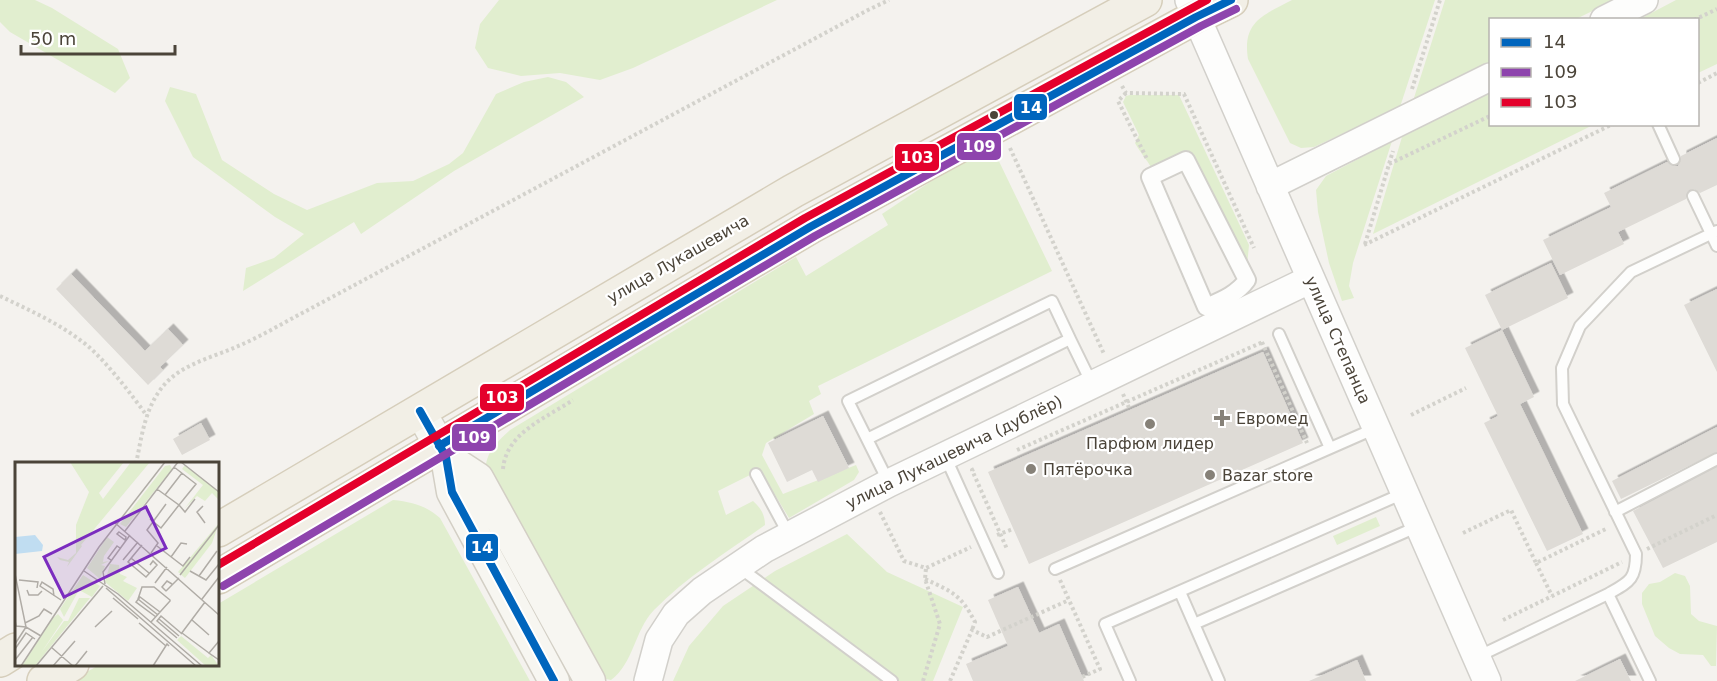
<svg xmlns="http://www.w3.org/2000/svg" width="1717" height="681" font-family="'DejaVu Sans',sans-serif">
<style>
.green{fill:#e1eecf}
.building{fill:#dedbd6;filter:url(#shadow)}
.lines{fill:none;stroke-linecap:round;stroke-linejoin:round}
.service-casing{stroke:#d2d0cb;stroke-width:14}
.pedestrian-casing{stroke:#d2d0cb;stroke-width:20}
.tertiary-casing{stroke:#d2d0cb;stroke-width:30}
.secondary-casing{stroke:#d3cfc5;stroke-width:33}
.primary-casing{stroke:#d6cebb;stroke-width:36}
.path{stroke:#d3d2cc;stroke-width:4;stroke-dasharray:3 3;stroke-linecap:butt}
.service{stroke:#fdfdfc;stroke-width:10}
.pedestrian{stroke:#fdfdfc;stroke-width:16}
.tertiary{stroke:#fdfdfc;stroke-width:27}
.secondary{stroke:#f7f6f1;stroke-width:30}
.primary{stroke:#f2efe6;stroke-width:33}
.bus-1-casing{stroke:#fff;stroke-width:12}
.bus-2-casing{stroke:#fff;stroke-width:12}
.bus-3-casing{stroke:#fff;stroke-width:12}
.bus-1{stroke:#0065bd;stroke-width:8}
.bus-2{stroke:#8e44ad;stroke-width:8}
.bus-3{stroke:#e4002b;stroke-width:8}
.bus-dot{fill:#4b4439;stroke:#fff;stroke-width:2}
.poi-dot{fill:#868178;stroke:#fff;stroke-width:2}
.labels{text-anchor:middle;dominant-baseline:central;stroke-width:4.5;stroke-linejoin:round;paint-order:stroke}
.street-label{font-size:16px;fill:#4b4439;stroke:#fff}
.poi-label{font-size:16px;fill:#4b4439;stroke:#fff;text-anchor:start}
.inset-road{fill:none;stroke:#b0aca6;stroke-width:1.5}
.view{fill:#7b2cbf;fill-opacity:0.15;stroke:#7b2cbf;stroke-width:3}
.inset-edge{fill:none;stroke:#4b4439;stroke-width:3}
.line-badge{stroke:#fff;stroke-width:2}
.badge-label{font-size:16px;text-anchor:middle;font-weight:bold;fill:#fff}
</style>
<defs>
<filter id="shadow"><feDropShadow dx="5.5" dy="-5.5" stdDeviation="0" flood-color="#0004"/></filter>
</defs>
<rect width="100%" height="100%" fill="#f4f2ee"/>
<path class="green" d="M0,0H35L52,8L118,49L130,78L115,93L10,32L0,22Z
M499,0H777L633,68L600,80L560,73L521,76L488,68L475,48L480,24Z
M1292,0H1435L1400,107L1314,147L1301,148L1290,143L1248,59C1242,21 1264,15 1292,0Z
M1445,0H1615L1576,19L1490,20V62L1413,101Z
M1676,0H1717V64L1698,73V20L1640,19Z
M548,77L566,82L584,97L454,171L361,234L354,222L243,291L246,268L274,258L304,234L275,217L193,157L165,101L170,87L196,94L222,160L274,194L307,210L377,183L413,181L449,164L463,153L496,94L524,82Z
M1490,91V124L1593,125L1373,234L1402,137Z
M1130,95H1179L1249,245L1247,266L1186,160L1155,174C1149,162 1141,154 1135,143L1139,135L1123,102L1126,96Z
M1392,141L1353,263L1349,286L1354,298L1342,301L1329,263L1318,212L1316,190L1326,176Z
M991,148L994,151L1052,271L818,386L821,394L809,401L814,414L766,443L762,455L783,494L856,465L859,472L854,480L789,518L760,470L718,491L726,515L753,501C761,508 765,515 765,525C727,552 686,577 654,610C634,631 634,663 611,680L601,678L485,476C485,453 494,445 510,430L796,257L806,276L888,225L882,214L930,182Z
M393,500C412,502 425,505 440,518L530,681H71L99,665L218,664V604Z
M1376,517L1380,526L1337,545L1333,536Z
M847,534L887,572L963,607L933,681H673L689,646L723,606L775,571Z
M1675,573L1685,576L1690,586L1691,614L1699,621L1717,626L1716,666H1711L1703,655L1680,654L1669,648L1655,636L1642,604V593L1649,584L1660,582Z"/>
<path class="building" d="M1717,138V185L1700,193L1694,189L1689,190L1686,195V199L1618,232L1624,244L1560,275L1543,240L1611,207L1604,193L1667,162L1673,166H1678L1681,160V156Z
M1551,263L1568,298L1502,330L1485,295Z
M71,274L145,351L168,329L183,345L160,367L163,370L148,385L56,289Z
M1717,289V372L1684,305Z
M1502,330L1534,397L1520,404L1583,534L1547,551L1484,423L1498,416L1465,348Z
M1263,352L1303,443L1029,564L988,472Z
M823,416L849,468L818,482L812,470L787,482L768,443Z
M201,423L210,440L182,455L173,439Z
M1717,427V452L1621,499L1612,481Z
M1717,467V542L1663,568L1633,511Z
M1018,587L1039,633L1059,624L1084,681H973L966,664L1008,646L988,600Z
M1620,659L1631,681H1575Z
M1357,660L1366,681H1309Z"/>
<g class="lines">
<g class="service-casing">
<path id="service" d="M1658,124L1674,159
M1693,196L1717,246
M1279,334L1330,448
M867,439L848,401L1052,301L1070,339
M945,456L998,573
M756,474L789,535
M889,483L867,439L1070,339L1092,384
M1615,512L1717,459
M740,568L892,681
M1055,569L1376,428
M1180,592L1219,681
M1608,594L1650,681
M1194,624L1419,526
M1477,657L1608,594C1629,582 1636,580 1636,554L1563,404L1562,368L1580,326L1631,272L1717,231
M1130,681L1105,624L1404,493"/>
</g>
<g class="pedestrian-casing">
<path id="pedestrian" d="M1186,160L1247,280C1237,294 1222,300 1206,307L1150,177Z"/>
</g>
<g class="tertiary-casing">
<path id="tertiary" d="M1189,0L1487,681
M1604,20L1644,0
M1270,186L1490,77
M648,681L659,640L676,614L702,591L764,549L889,483L1311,279"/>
</g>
<g class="secondary-casing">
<path id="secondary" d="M420,411L446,457L452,492L554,681
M446,457L478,478L590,681"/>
</g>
<g class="primary-casing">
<path id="primary" d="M218,530L793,191L1145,0
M218,577L810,227L1196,17L1231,0
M0,660L16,650
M44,681L72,664"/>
</g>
<path class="path" d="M1694,20L1717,9
M1698,83L1717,73
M1122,86L1126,93L1184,94L1254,248
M1412,89L1440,0
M1126,93L1118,101L1147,159
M1010,148L1104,354
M1389,164L1490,116
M1365,244L1393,151
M1364,245L1613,124
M0,296C31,311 63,325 89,347C108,364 132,395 147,416
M1262,342L1307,443
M1123,394L1130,410
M1411,415L1466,388
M1017,450L1263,342
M136,464C141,440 144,414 158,393C175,366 208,359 236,347C260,337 283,323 306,311L868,10L889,0
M503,469C506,433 546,418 573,400
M974,469L972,470L1007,549
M880,512L904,561L926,568L971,547
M1463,533L1511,510L1536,563L1608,528
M997,535L1013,529
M1647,549L1717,515
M1536,563L1552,596
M925,579C953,592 961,595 975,622L972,630
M1060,580L1100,669L1082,677
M1503,620L1622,562
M923,681L940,624L925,579L926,568
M950,681L972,630L987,637L1069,600"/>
<use href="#service" class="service"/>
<use href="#pedestrian" class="pedestrian"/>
<use href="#tertiary" class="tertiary"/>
<use href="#secondary" class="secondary"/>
<use href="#primary" class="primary"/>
<g class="bus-1-casing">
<path id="bus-1" d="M420,411L446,457L452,492L554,681
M439,446L810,227L1196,17L1231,0"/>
</g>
<g class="bus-2-casing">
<path id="bus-2" d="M223,586L815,236L1201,26L1236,9"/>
</g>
<g class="bus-3-casing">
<path id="bus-3" d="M218,565L805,218L1207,0"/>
</g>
<use href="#bus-1" class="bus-1"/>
<use href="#bus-2" class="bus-2"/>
<use href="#bus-3" class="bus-3"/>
</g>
<circle class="bus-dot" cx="994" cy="115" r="5"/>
<g class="poi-dot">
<path d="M1219 409h6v6h6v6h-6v6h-6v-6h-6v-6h6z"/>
<circle cx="1150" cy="424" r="6"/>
<circle cx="1031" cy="469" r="6"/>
<circle cx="1210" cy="475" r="6"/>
</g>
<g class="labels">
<g class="street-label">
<text transform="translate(678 259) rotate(-30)">улица Лукашевича</text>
<text transform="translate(1338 340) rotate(66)">улица Степанца</text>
<text transform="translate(954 452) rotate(-26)">улица Лукашевича (дублёр)</text>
</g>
<g class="poi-label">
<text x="1236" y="418">Евромед</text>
<text x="1150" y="443" text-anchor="middle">Парфюм лидер</text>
<text x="1043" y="469">Пятёрочка</text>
<text x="1222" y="475">Bazar store</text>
</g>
</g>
<g transform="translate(15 462)">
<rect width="204" height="204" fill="#f4f2ee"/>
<path d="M55,0H109L84,31L88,37L116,0H135L66,83L67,84L52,105L54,100L45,98L42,95L53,98L61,91V63L74,30ZM155,3L157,7L111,65L105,62L150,4ZM170,3L204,30V38L197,31L190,39L182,34L170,46L188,23L167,7ZM204,61L197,81L170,116L163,110ZM92,75L99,80L89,94L88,100L94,99L86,103L90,104L85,117L72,106ZM95,102L104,103L105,112L112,115L108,119L122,126L113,139L90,120ZM68,113L85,124L77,135L64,128L49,155L45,147ZM64,136H75L20,204H7L38,156L43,152L48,158L26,191L49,159H53ZM166,174L193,196L196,193L204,204H191L162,178Z" fill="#e1eecf"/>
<path d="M20,73L28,83L27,89L0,92V75Z" fill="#c0ddf1"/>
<path class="inset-road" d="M166,0L204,30M142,27L164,43L181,22L159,5M150,33L167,11M188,44L182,50L190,61M135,57L146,66L164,43L170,50L180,37M99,60L204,153M110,69L163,0M104,70L111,75L110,78L102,72ZM127,83L113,100L131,115L142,103L138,99L135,103M142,84L168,104L175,95M136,91L143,81L132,68L151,42M156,95L166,81L172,82M116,96L134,111M96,98L93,96L102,84L105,86M108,98L123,80M69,109L103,132L187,204M175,109L191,118L204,102M0,112L11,165L0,182M165,113L204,63M184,114L202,89M4,118L23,120L22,126M140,121L152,105M90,122L88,110L115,73M91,126L181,204M12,128L14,133H23L27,129M151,129L147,125L152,119L157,122M151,129L164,116M39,134L38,127L27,120L25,124L46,138M98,136L123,157M187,137L204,115M141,155L121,140L125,135L145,150M144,157L164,174M0,158L1,164L11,165L26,174M177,158L194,173M136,160L155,139V138L139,125H127L123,137L143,153M10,161L24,154L29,147L37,152M124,161L151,184M80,165L97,149M167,171L194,191M166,172L190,140M162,176L142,159L146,154L166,171M204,179L194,191L204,198M36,185L58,204M0,187L11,171L20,177M0,198L18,175M6,204L84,85L150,0M21,204L88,124M38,204L60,179M60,204L72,189M138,204L152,182L154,184"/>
<path class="view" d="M131,45L151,86L49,135L29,95Z"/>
<rect width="204" height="204" class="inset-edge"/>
</g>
<g class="line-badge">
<rect x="1013" y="93" width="35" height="28" rx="6" fill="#0065bd"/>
<rect x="956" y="132" width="46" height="29" rx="6" fill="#8e44ad"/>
<rect x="894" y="143" width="46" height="29" rx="6" fill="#e4002b"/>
<rect x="479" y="383" width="46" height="29" rx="6" fill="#e4002b"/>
<rect x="451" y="423" width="46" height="29" rx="6" fill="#8e44ad"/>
<rect x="465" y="533" width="34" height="29" rx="6" fill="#0065bd"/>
</g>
<g class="badge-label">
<text x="1031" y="113">14</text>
<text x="979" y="152">109</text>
<text x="917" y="163">103</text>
<text x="502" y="403">103</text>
<text x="474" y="443">109</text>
<text x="482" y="553">14</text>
</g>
<rect x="1489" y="18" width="210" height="108" fill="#ffffff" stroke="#b7b4b0" stroke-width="1.5"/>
<rect x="1501" y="38" width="30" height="9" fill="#0065bd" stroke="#b7b4b0" stroke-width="1.5"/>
<text x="1543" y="48" font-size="18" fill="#4b4439">14</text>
<rect x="1501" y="68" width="30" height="9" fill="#8e44ad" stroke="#b7b4b0" stroke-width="1.5"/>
<text x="1543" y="78" font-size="18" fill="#4b4439">109</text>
<rect x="1501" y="98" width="30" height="9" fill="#e4002b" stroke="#b7b4b0" stroke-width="1.5"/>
<text x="1543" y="108" font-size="18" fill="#4b4439">103</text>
<path d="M21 45v9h154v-9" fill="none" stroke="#4b4439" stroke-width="3"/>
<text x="30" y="45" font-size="18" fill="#4b4439" stroke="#ffffff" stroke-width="4.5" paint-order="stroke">50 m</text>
</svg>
